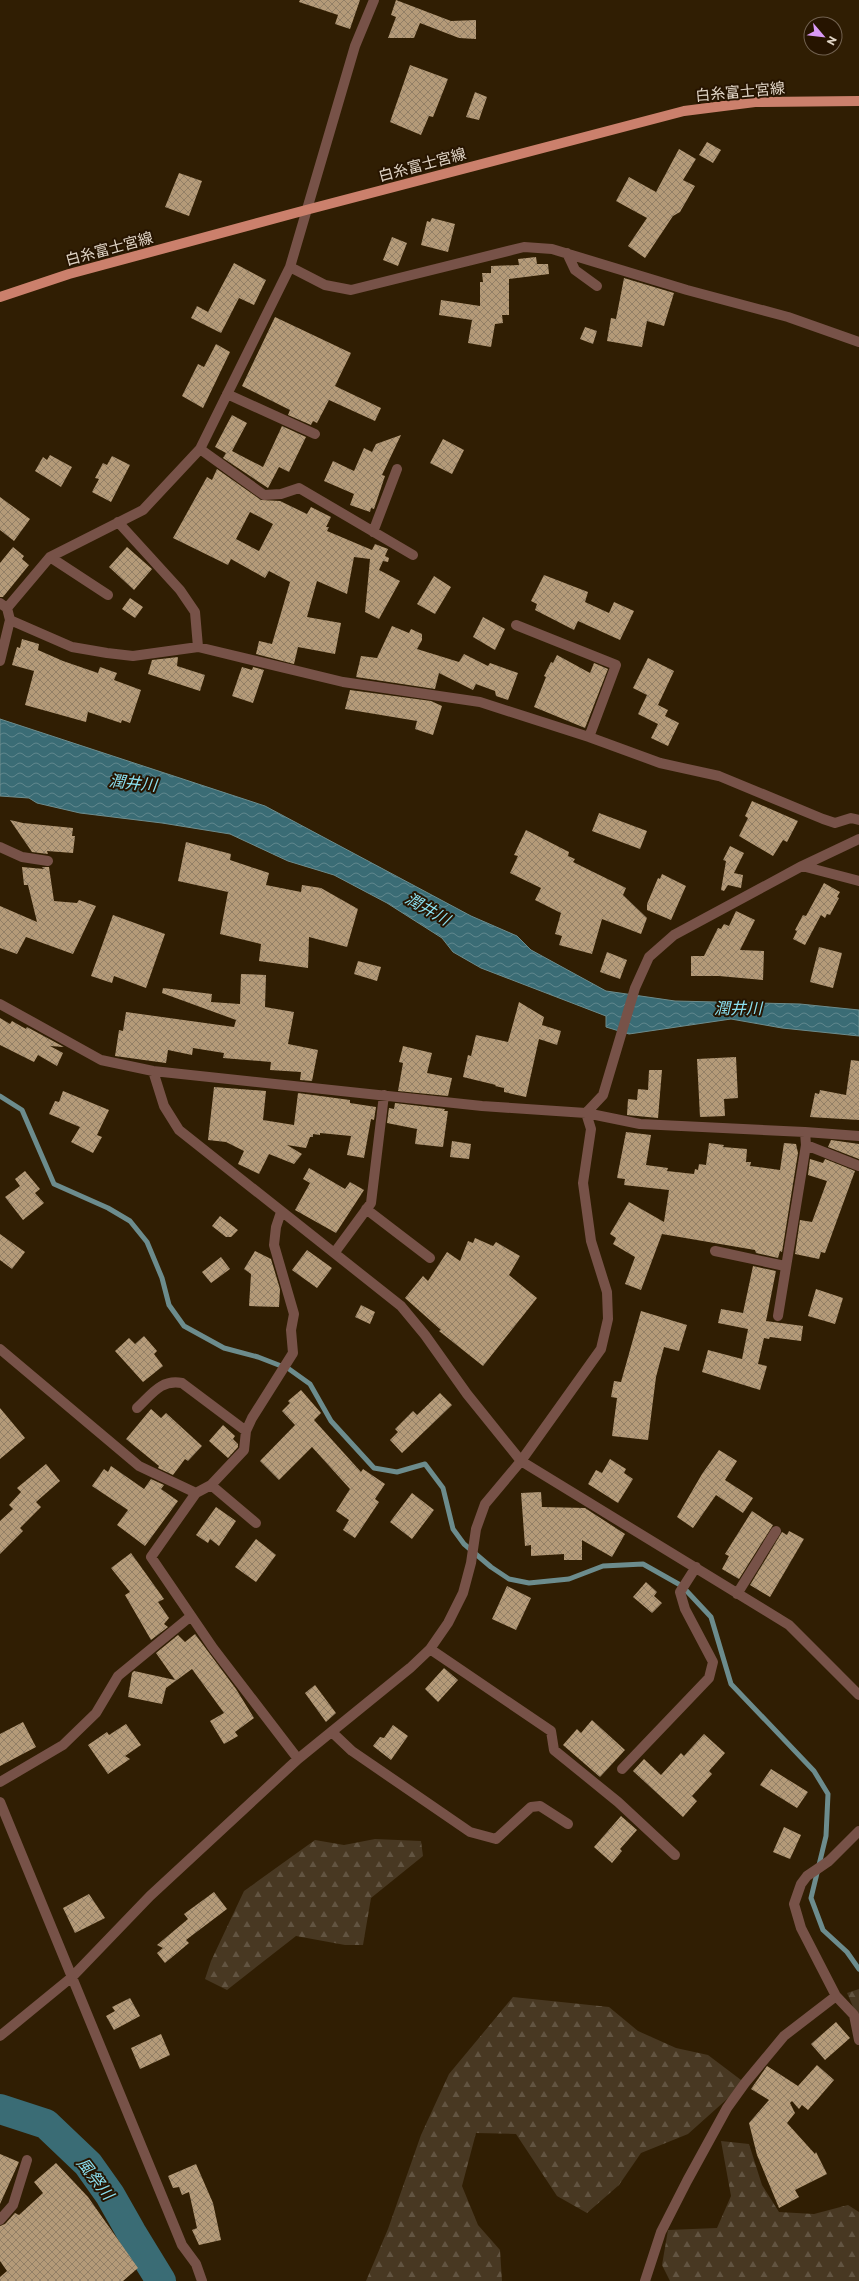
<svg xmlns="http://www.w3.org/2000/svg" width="859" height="2281" font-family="Commissioner,'Noto Sans JP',sans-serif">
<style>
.forest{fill:url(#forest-firs)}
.water{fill:url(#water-waves);stroke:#6c8c8d}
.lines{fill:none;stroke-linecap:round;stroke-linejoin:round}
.stream{stroke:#6c8c8d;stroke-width:5}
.river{stroke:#3a6c75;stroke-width:30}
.building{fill:url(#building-cross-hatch);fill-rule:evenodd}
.minor{stroke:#775248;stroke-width:10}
.major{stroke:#cb806c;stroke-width:10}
.labels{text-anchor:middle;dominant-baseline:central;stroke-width:4;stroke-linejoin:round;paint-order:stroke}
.street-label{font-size:15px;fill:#e1d5c6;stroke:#261400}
.water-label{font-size:16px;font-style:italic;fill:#8be0f0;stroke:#261400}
</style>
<defs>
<pattern id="forest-firs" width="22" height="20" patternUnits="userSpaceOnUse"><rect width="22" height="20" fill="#483822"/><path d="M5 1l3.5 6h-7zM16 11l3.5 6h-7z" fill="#625441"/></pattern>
<pattern id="water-waves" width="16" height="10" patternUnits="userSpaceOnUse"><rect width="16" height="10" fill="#3a6c75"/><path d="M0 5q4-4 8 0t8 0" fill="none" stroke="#60878d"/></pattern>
<pattern id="building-cross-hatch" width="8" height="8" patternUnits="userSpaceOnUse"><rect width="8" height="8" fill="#b49a78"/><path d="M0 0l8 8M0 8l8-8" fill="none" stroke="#927f66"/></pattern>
</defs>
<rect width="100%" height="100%" fill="#301e03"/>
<path class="forest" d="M375,1839L421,1841L423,1856L371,1898L363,1945H345L296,1936L227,1990L205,1979L211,1961L244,1891L315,1840L344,1845Z
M859,1989V2020L847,1993Z
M513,1997L609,2007L638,2031L676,2048L708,2055L745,2083L688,2134L641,2153L619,2185L587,2213L557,2196L516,2134L476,2133L462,2186L478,2225L500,2250L502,2281H366L388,2229L421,2135L449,2074Z
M721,2141L749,2144L762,2185L779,2212L814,2214L848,2205L859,2212V2281H670L662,2265L668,2230L717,2228L731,2196Z"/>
<path class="water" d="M0,719L265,806L471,916L517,936L531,950L606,991L675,1001L800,1004L859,1010V1036L782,1028L731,1019L629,1034L606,1027V1016L481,968L453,952L442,938L387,903L334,875L288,861L230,834L162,823L80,813L37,803L29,798L0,796Z"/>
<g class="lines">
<path class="stream" d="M0,1096L22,1110L54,1184L108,1208L130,1221L147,1242L162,1278L169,1305L184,1326L224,1348L258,1357L289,1369L310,1384L331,1421L374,1468L397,1472L425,1464L443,1488L453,1529L464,1544L491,1567L509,1579L529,1583L569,1579L603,1566L643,1564L682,1586L711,1617L731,1684L814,1771L828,1794L826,1836L811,1898L823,1930L847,1952L859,1969"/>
<path class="river" d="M0,2109L46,2124L88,2164L110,2195L131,2232L161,2281"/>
</g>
<path class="building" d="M300,0H360L350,29L335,24L338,15L299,2Z
M396,0L451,21L476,20V39L459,38L420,23L414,38H388L396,17L391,15Z
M410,65L448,79L433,117L429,116L421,135L390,122Z
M475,92L487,97L479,120L466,117Z
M707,142L721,150L713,163L699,155Z
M679,149L696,159L683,180L695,186L680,212L673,216L645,258L628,246L647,218L616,201L629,177L656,192Z
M179,173L202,181L189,216L165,207Z
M432,218L455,224L448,252L421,245L427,221L430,222Z
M392,237L407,243L398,266L383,260Z
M536,257L537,264H548L549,274L509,279V315H502L503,323L495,324L491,347L468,343L472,320L439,315L441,300L480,306V282H483L482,273H491V266L519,265L518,259Z
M234,263L266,280L254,305L239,298L221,333L191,318L197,306L208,312Z
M624,278L674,293L664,326L647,321L642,347L607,341L611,318L616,319Z
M275,317L351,353L335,386L381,408L375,421L329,400L317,423L313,421L311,425L288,415L290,410L242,386Z
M585,327L597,331L593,344L580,339Z
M216,344L230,352L203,408L182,396L198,364L204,367Z
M232,415L247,423L232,451L263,467L282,426L306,437L289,472L279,467L268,488L223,458L226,453L215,447Z
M401,435L382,475L385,476L374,509L371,508L370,512L350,505L354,494L324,481L333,461L354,471L364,448L372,452L376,444Z
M443,439L464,450L452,474L430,463Z
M50,455L72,467L61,487L35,471L43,457L47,460Z
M112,456L130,465L111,502L92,492L99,479L95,478L103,463L107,465Z
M217,469L261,500L280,501L307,514L311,507L331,517L326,527H329L327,531L372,550L375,544L388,549L385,556L389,558L388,562L383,561L379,570L400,581L379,619L365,612L370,559L354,557L347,594L317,581L307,617L341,623L335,654L298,647L294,664L256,654L259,641L272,644L290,582L269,571L265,578L231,559L228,565L173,538L207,477L212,480ZM250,512L273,524L259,551L236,539Z
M0,497L30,519L14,541L0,530Z
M13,547L24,556L22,559L29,565L3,597H0V563Z
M127,547L152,569L134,590L109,567Z
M544,575L588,592L585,602L609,613L614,602L634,611L620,640L578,621L574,630L535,610L537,604L531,601Z
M434,576L451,587L435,614L417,604Z
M130,598L143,607L135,618L122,609Z
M483,617L505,629L495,650L473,637Z
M392,626L409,633L411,629L422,634V640L417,649L459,662L464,654L488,666L490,663L518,673L508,700L496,696L495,691L476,684L473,690L439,673L435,689L356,677L361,656L377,658Z
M22,639L39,644L38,650L63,661L98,673L100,667L117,673L114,680L141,690L130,723L122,720L121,723L88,712L86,722L25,705L34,671L12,665L17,647L20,648Z
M557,655L590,673L594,663L608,669L585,728L534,707L546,677L544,676L551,662L553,663Z
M178,657L177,666L205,675L200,691L148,674L152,660Z
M648,658L674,671L658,705L668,710L665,716L679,723L668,746L651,738L658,724L638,714L647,695L633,688Z
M242,667L252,670L253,667L264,670L253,703L232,696Z
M350,690L431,701L442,706L433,735L415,729L417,721L345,709Z
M752,801L798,821L787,842L783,840L773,856L739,836L748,818L745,816Z
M599,813L647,831L640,849L592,831Z
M10,820L23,823L73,828L72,836H75L73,853L47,851L48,854L32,852Z
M526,830L569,852L568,856L575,859L573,862L626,888L623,895L647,918L641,934L602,919L592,954L559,945L562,936L555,934L561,913L535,900L541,888L510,873L518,856L514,855Z
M186,842L231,854L230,860L269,873L266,885L301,892L302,885L321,888L358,909L347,947L309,937L308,968L259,961L261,944L220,934L228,892L178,881Z
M730,846L744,853L734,873L743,875L741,888L728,885L724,891L721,890L726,861L723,860Z
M22,867L44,869L42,867H49L54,901L77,903L79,900L96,906L73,954L26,937L17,954L0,948V906L37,922L28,885H24Z
M662,874L686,886L671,920L647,910V904L658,878L660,879Z
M824,883L840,892L837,897L839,898L830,915L827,914L825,918L821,915L805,945L793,939L797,931L795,930L803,915L806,916Z
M736,911L755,920L740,950L764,951L763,980L719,976H691V956H704L718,928L721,929L724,924L729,926Z
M113,915L165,934L146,988L114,976L112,983L91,976Z
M819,947L842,953L833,988L810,982Z
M607,952L627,960L620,979L600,972Z
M358,961L381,967L377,981L354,974Z
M241,974L266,975L265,1007L294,1012L288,1044L318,1050L312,1081L300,1080L301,1072L270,1070L271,1062L223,1058L224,1053L193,1048L192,1055L168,1050L166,1063L115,1056L119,1030L123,1031L126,1012L234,1027L236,1020L162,993L163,988L212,994L211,1002L240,1004Z
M519,1002L544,1017L542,1025L561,1031L557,1045L539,1039L526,1097L504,1092V1088L495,1086L496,1085L463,1077L468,1055L471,1056L476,1035L508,1042Z
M0,1018L10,1024L12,1021L26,1029L27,1027L64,1047L50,1046L63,1053L57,1066L38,1055L34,1062L0,1045Z
M403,1046L432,1053L427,1073L452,1078L448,1096L398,1091L403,1063L399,1062Z
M736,1057L738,1098L724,1099L725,1116L700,1117L697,1059Z
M851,1060L859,1061V1120L810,1117L815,1093L819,1094L820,1090L846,1095Z
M649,1070H662L658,1118L627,1115L628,1099L637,1100L638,1089L648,1090Z
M214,1087L266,1091L263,1120L294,1125L298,1093L350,1100V1103L376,1107L374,1120L371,1119L364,1158L347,1155L351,1136L320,1133V1135L313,1134V1137H310L306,1148L287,1145L302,1154L294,1164L269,1154L259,1174L238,1164L244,1151L226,1142L208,1140Z
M63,1091L109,1110L97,1135L102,1137L93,1153L71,1142L80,1127L49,1114L55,1101L59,1102Z
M395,1103L445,1109L444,1111H448L443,1147L415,1144L417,1129L387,1123L389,1108L394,1109Z
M626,1132L651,1135L646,1165L668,1168L667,1171L694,1174L695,1169L698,1170L699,1164L706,1165L709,1143L724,1145L723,1147L747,1149L746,1162H751L750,1166L780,1170L784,1143L796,1144L798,1153L782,1252L780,1251L778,1258L756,1253L755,1250L662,1234L641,1290L625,1284L635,1257L613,1244L616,1238L610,1234L629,1202L664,1222L669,1190L624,1185L625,1179L617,1178Z
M831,1140L859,1144V1159L828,1147Z
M452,1141L471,1144L469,1159L450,1157Z
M810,1159L823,1163L825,1159L855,1171L825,1253L821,1252L819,1259L795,1254L800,1220L812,1222L827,1181L808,1175Z
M309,1168L345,1189L350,1182L364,1190L336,1233L295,1210L310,1183L303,1179Z
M25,1171L40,1189L35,1193L44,1203L23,1220L5,1197L20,1186L15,1179Z
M220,1216L238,1230L231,1237H226L212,1226Z
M0,1234L25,1252L12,1269L0,1260Z
M475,1238L493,1246L496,1242L520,1256L509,1275L537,1298L483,1366L439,1331L441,1330L405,1298L423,1276L428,1281L447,1252L460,1261L468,1241L473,1243Z
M307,1250L332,1268L317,1288L292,1270Z
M255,1251L271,1259L280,1289L279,1307L249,1306L251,1274L244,1269Z
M221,1257L230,1269L211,1283L202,1272Z
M753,1266L776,1271L766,1321L803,1326L801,1341L770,1337L769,1339L764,1338L758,1364L767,1366L760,1390L702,1372L708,1350L742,1359L748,1329L718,1323L721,1309L743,1313Z
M816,1289L843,1298L835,1324L808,1316Z
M361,1305L375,1312L370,1324L355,1317Z
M641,1311L687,1325L679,1351L664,1347L656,1377L648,1440L612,1436L617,1398L611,1397L614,1381L621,1382Z
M144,1336L157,1351L154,1354L163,1366L143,1382L115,1351L129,1338L135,1344Z
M301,1390L321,1413L314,1420L361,1472L363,1469L385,1484L375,1499L379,1502L355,1538L343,1530L349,1520L336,1511L350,1489L312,1447L279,1480L260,1461L295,1425L282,1411L290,1403L288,1401Z
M440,1393L452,1405L402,1453L390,1440L398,1432L395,1429L413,1411L417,1415Z
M0,1408L25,1438L0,1459Z
M151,1409L161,1418L166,1413L202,1446L188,1461L185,1459L173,1475L158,1468L159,1466L126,1439Z
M223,1425L235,1436L233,1439L238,1444V1447L228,1458L209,1441Z
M719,1450L737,1461L725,1480L753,1498L743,1513L716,1495L693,1528L677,1517L702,1474Z
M610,1459L626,1469L624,1473L633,1479L618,1503L588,1484L596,1470L602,1473Z
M46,1464L60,1481L36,1502L41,1507L20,1528L23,1531L0,1554V1521L13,1509L9,1505L21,1492L17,1488Z
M111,1466L144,1489L151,1479L164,1485L161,1489L178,1501L145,1546L117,1525L128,1510L92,1486L104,1469L108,1472Z
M541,1492L542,1507L585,1508L625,1534L612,1557L582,1540V1560H564V1554L531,1556V1545L525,1546L521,1493Z
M412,1493L434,1510L412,1539L390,1522Z
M216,1507L236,1521L219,1546L210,1539L208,1543L196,1535Z
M752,1511L773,1525L739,1579L722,1569L729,1556L725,1554Z
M789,1531L804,1539L770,1597L750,1585L782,1532L787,1535Z
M256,1539L276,1555L256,1582L235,1567Z
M131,1553L164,1599L158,1602L169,1618L164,1624L168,1627L151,1640L125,1595L130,1592L111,1568Z
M646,1582L657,1592L654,1596L662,1603L652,1613L633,1597Z
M507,1586L531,1598L516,1630L492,1619Z
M195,1634L236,1689L254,1718L235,1732L238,1736L224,1744L210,1721L224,1713L192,1669L166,1688L162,1704L128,1697L132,1673L134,1671L175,1680L156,1653L178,1635L185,1642Z
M444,1668L458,1680L438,1702L425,1689Z
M315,1685L336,1713L326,1722L305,1693Z
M592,1720L625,1750L600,1777L563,1745L577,1729L581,1733Z
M23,1722L36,1747L0,1766V1734Z
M126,1724L141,1745L125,1756L130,1759L108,1774L88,1745L107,1732L109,1735Z
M393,1725L408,1736L391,1760L373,1746L380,1737L384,1738Z
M704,1734L725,1753L709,1771L712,1774L692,1796L697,1801L683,1817L633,1771L644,1759L661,1775L681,1753L684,1756Z
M771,1769L808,1792L797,1808L760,1785Z
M621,1816L637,1830L620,1849L622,1851L612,1863L594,1847Z
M784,1827L801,1835L790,1859L773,1852Z
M214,1892L227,1909L186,1940L189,1943L165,1963L157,1953L163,1948L157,1945L188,1919L184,1914Z
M89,1894L105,1918L75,1933L63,1908Z
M130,1998L140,2016L114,2030L106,2016L115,2011L112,2007Z
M836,2022L850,2038L825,2060L811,2044Z
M161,2034L170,2055L140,2069L131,2048Z
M817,2065L834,2080L808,2110L802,2105L799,2109L792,2101L790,2103L795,2113L787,2123L815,2154L816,2152L827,2174L795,2190L799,2197L779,2208L757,2155L749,2123L769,2100L751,2089L767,2066L798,2086Z
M0,2154L19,2162L0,2204Z
M56,2163L88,2197L138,2268L123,2281H0V2277L7,2271L0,2261V2226L5,2224L15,2213L19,2215L43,2193L34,2182Z
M196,2164L213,2203L221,2240L199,2245L192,2230L197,2228L189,2192L182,2195L179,2187L173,2188L168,2176Z"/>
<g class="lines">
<path class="minor" d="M567,253L575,270L597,286
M290,267L325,285L351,290L524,247L552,249L687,290L788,317L859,342
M227,394L315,434
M200,449L264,495L281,494L299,488L413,555
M118,522L180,590L195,612L198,647
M373,532L397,469
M50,557L108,595
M0,603L7,608L10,620L0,661
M7,608L50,557L143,510L200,449L290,267L355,46L374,0
M10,620L72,647L107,653L133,656L198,647L343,682L480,702L589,737L660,763L719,776L823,819L835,823L851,818L859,820
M516,625L616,665L589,737
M0,847L22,857L48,861
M802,866L859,881
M0,1004L101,1060L153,1071L482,1106L586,1113L640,1124L805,1132L806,1145L859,1166
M153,1071L164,1106L179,1130L401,1306L425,1335L467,1394L521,1461L789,1625L859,1695
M586,1113L603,1095L635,988L649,957L674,935L802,866L859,839
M805,1132L859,1136
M366,1209L430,1258
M715,1251L785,1266
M335,1252L371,1203L384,1095
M778,1316L806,1145
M0,1349L139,1466L196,1493L211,1485L244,1450L246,1431L252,1418L293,1353L291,1330L294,1314L274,1245L276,1227L281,1212
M137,1408C152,1394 161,1379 182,1383L246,1431
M211,1485L256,1523
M196,1493L151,1557L213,1648L298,1759
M737,1594L776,1531
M430,1649L551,1731L554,1750L618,1802L675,1855
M332,1732L352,1751L470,1832L496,1839L531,1807L540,1806L568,1824
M622,1769L709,1678L713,1662L685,1609L680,1592L696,1567
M0,1782L63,1745L96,1713L118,1676L191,1616
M0,1802L182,2245L196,2264L202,2281
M859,1831L829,1861L807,1876L801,1884L794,1904L801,1928L836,1996L854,2015L859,2040
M0,2036L72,1977L150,1896L298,1759L410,1668L430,1649L448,1623L463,1593L471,1563L476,1529L485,1504L521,1461L601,1349L608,1319L607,1292L591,1241L583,1183L591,1129L586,1113
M0,2220L13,2205L27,2160
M645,2281L661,2232L687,2181L727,2108L745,2083L784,2036L836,1996"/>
<path class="major" d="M0,297L69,274L306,210L684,111L755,102L859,101"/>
</g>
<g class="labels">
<g class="street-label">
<text transform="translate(740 91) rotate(-5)">白糸富士宮線</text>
<text transform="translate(422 164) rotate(-15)">白糸富士宮線</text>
<text transform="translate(109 248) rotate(-15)">白糸富士宮線</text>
</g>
<g class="water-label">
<text transform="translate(133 782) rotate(6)">潤井川</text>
<text transform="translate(428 908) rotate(30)">潤井川</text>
<text x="738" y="1007">潤井川</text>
<text transform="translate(96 2178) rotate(52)">風祭川</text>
</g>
</g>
<g transform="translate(823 36) rotate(118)"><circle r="19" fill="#261400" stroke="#71614f"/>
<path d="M0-3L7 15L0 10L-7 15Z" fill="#da9af6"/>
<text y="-6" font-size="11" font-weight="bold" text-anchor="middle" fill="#e1d5c6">N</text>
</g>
</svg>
